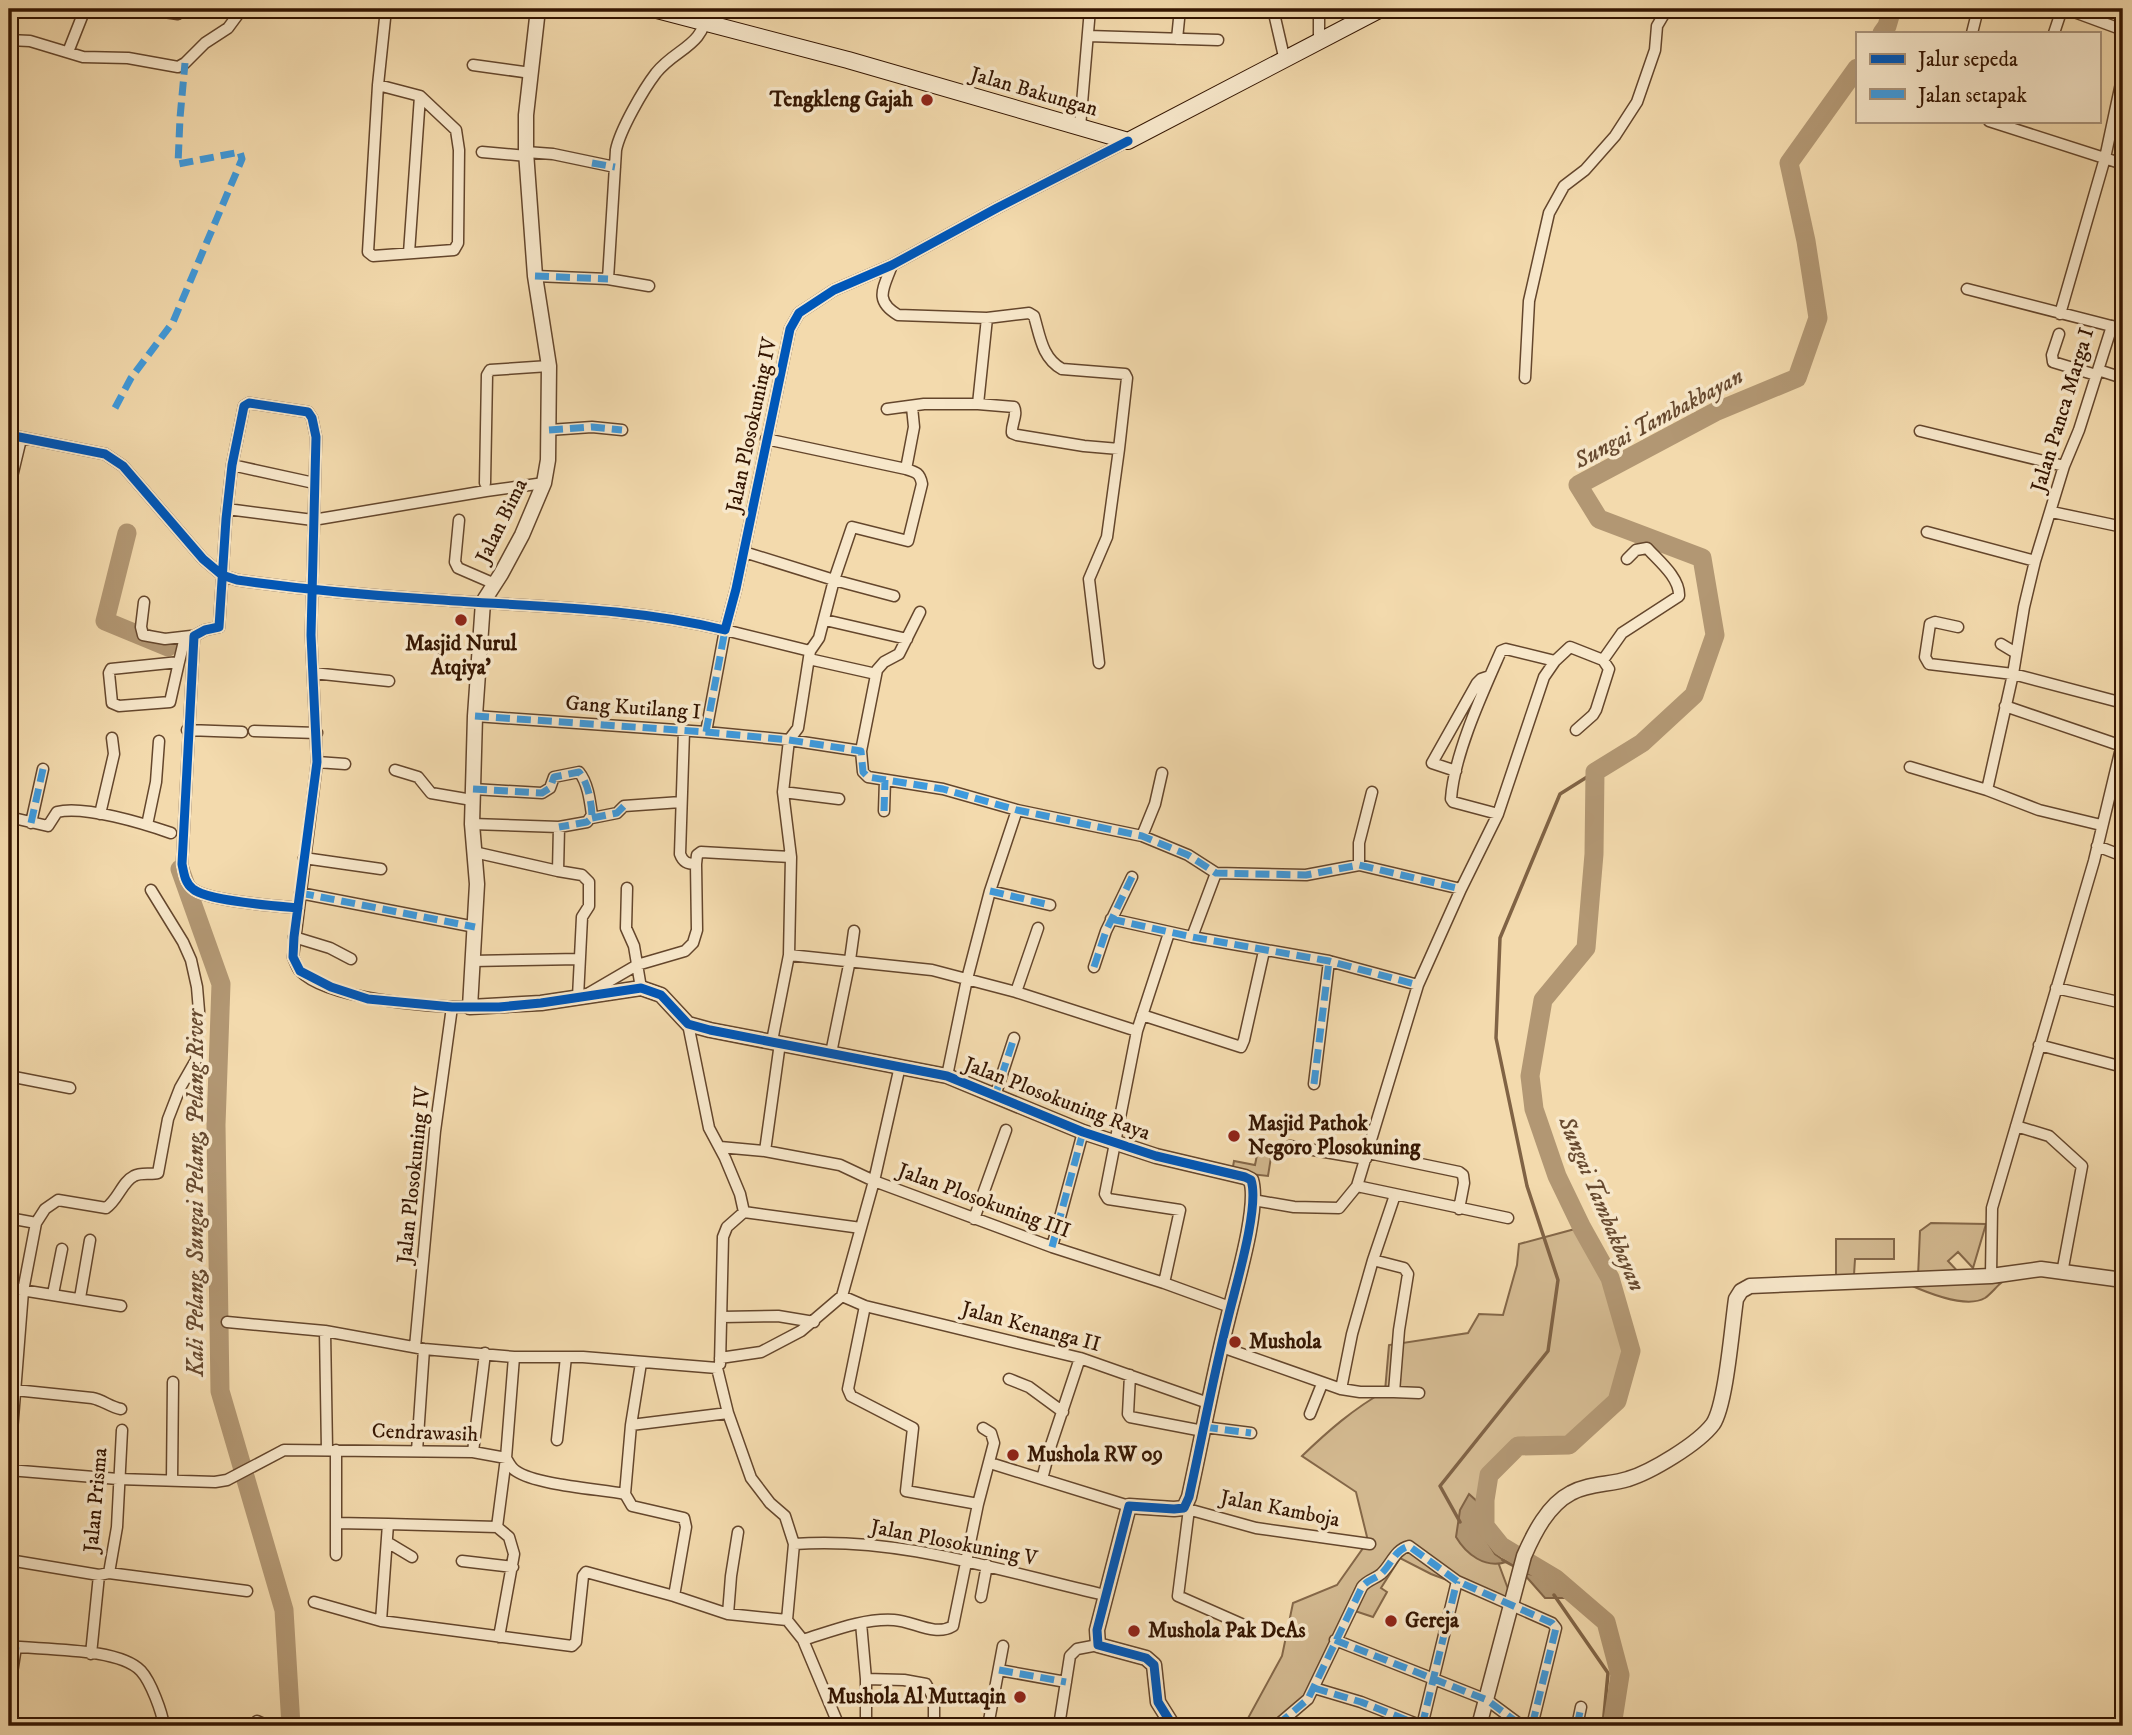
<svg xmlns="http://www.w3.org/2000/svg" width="2132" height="1735" font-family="'IM FELL DW Pica',serif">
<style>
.green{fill:#d3b990;stroke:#846748;stroke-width:2}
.water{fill:#b29773;stroke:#806345;stroke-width:2}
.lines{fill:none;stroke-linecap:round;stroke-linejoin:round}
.stream{stroke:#806345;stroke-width:3.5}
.river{stroke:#b29773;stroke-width:19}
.minor-casing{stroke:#64462c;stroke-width:13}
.tertiary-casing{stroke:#64462c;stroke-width:17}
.secondary-casing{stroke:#341501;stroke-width:18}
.minor{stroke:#f7e7ca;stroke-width:10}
.tertiary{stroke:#f7e7ca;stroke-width:14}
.secondary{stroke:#f7e7ca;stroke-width:16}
.quiet{stroke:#3e9add;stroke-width:7;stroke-dasharray:14 7;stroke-linecap:butt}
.cycleway-casing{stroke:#f7e7ca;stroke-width:13}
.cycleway{stroke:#0057b8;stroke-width:9}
.poi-dot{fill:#8f2418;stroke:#f7e7ca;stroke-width:2.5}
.labels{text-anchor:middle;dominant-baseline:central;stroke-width:7;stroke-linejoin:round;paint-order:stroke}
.street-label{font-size:21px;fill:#341501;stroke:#f7e7ca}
.poi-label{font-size:21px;font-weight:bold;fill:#341501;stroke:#f7e7ca;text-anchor:start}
.water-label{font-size:23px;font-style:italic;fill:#66492f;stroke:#f7e7ca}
</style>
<rect width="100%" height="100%" fill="#f3daad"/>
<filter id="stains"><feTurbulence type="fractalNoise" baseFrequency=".00286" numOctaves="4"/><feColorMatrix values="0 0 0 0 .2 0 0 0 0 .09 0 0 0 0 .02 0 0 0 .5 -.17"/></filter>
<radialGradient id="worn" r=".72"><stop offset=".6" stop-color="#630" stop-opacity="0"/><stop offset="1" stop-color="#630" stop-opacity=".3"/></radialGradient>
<path class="green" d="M1258,1150L1272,1151L1268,1176L1232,1172L1234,1161L1255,1165Z
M1931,1223L1986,1224L1973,1268L1958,1252L1948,1261L1963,1277L1918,1276L1920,1231Z
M1575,1229L1603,1279L1624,1352L1611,1403L1568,1442H1517L1482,1476L1478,1527L1495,1554L1514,1605L1431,1574L1400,1558L1381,1588L1387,1592L1373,1617L1355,1611L1309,1701L1281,1722L1247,1720L1282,1656L1293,1603L1337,1585L1368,1541L1356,1492L1302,1456C1328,1431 1353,1409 1385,1391L1389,1345L1468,1333L1479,1314L1503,1315L1517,1265L1519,1244Z
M1836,1239H1894V1259H1855L1854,1275H1836Z
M1977,1279L2001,1283C1996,1287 1991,1294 1985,1298C1966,1309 1928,1293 1910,1285Z"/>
<path class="water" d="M1469,1494L1480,1504L1478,1527L1495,1554L1506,1562C1485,1569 1466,1554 1456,1537L1460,1510Z
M1523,1573L1556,1579L1574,1592L1566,1598H1545Z"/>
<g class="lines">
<path class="stream" d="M1460,1522L1440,1486L1548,1351L1558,1280L1527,1186L1496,1038L1500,938L1560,794L1595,772
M1503,1560L1518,1568
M1554,1595L1608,1673L1603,1726"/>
<path class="river" d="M1882,33L1887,26L1892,9
M127,533L105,621L168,647
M180,869L221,984L216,1125L220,1391L284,1610L291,1726
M1612,1726L1620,1675L1606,1622L1556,1579L1501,1546L1485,1526V1500L1489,1475L1518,1446L1569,1445L1617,1401L1631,1351L1610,1278L1582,1228L1557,1176L1534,1109L1530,1076L1543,1000L1586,948L1594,854L1595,772L1642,743L1694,695L1715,635L1702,558L1599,519L1578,485L1715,412L1797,378L1818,318L1806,241L1789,163L1857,68"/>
<g class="minor-casing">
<path id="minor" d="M143,9L178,14L182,9
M1273,9L1285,61
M1319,9V41
M2066,9L2123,30
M1972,33L1978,9
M2054,33L2062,9
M1088,36L1218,40
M1177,39L1180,9
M9,40L30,41L83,57L128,58L178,67L185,63L205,43L228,28L242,9
M68,52L85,9
M473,65L531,73
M378,85L420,96L456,130L459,150L458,243L454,250L373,256L368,252L378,85L386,9
M1989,121L2123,164
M1080,127L1090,9
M482,152L527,156
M526,152L553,154L615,167
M409,253L420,96
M892,265C884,288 873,300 898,315L987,318L1029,313L1034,316C1040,336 1042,358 1062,369L1125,374L1127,378L1119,449L1084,446L1017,435L1012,433C1011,424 1018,415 1014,407L978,404L987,318
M535,276L608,279L649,286
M608,279L616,150C620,130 643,90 656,73C677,47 703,48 708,9
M1967,289L2123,329
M2060,314L2105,158L2123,74
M2059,334L2052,355L2053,362L2096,375
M2098,370L2123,378
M1525,378L1529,301L1549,213L1564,186L1585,170L1615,136L1637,102L1655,50L1657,26L1667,9
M887,409L924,404H978
M549,430L592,427L622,430
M1920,431L2064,466
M9,435L105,454L123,466L203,559L222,575L237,580C300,589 364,595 428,599C528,607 627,606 725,630L736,589L790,329L799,313L834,290L892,265L997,208L1128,141
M766,439L906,469C916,472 920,473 922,484L908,541L852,527L834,580L894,596
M232,465L314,483
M906,469L914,427L912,407
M485,483L487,375L490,370L549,366
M9,489L21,439
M227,509L313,520L486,491L544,483
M2052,512L2123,527
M459,520L455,562L458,568L495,584
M1927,532L2035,561
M744,552L834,580L819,638L810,651
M144,602L141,627L143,635L165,639L191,636
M825,620L907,639
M1958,627L1935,622L1930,624L1925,657L1929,664L2013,674L2123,703
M2001,644L2016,653
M809,659L876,674
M179,662L170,702L119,706L112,703L109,673L111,669L179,662L185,637
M1099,663L1089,579L1107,537L1119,449
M313,673L389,681
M2005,706L2122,746
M475,716L706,732L789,740L861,751L863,772L868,777L943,789L1017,810L1142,836L1188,855L1216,873L1306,875L1359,865L1461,889
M187,730L242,732
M1576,730L1593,715L1596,710L1609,669L1603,660
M254,731L317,733
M706,732L725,630L810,651L798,728L789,740L783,792L791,857L789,955L772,1041
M861,751L877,670L884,662L899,654L920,612
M317,762L345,764
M1910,767L1987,790L2039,810L2101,825
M395,770L418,777L431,793L472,800
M1456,771L1432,763L1477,683L1481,679L1490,676
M1987,790L2013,674L2024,607L2035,561L2064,466L2079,430L2112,326
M783,792L839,799
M884,811L885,780
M100,814L114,754L112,738
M1498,814L1453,802L1451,799C1454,754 1483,692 1501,651L1506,649L1555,661
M9,817L48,826L57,812C84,805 145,824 171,833
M592,818L617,813L624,806L681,802
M31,823L43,769
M472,824L559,827L587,822L592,815C590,801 588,783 579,772L554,777L550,788L542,793L473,789
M147,825L156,782L159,741
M559,827L558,871L582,875L589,882V906L582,917L578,997
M1142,836L1155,804L1162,773
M2097,846L2123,856
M474,852L558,871
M304,858L381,869
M696,864L697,855L701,852L791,857
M1359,865V843L1372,792
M627,888L626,928L634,946L641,988
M990,891L1050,905
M300,893L475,927
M298,908C277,906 207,901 193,889C185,883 184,874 182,864L194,636L205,630L219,627L226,519L232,465L244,406L249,403L308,412L312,418L316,437L311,635L317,762L293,957C295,961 297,968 300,971C328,1000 431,1007 470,1007
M1111,919L1192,937L1329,961L1418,985
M294,937L330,948L351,959
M1192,937L1216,873
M789,955L932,970L1016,992L1137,1031
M472,961L580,959
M1094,967L1106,931L1132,877
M2056,988L2123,1003
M1016,992L1038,928
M589,993L637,965L685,951L693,943L697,930L696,864C687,864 683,862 680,854L684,731
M1142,1015L1241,1047L1244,1040L1264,951
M688,1024L709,1128L725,1158L740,1194L744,1212L727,1227L723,1237L720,1364
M2039,1045L2123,1067
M831,1053L850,960L854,931
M9,1076L70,1088
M947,1076L967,979L990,891L1017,810
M1314,1084L1329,961
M995,1096L1014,1038
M2016,1126L2049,1136L2082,1166L2062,1273
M1290,1146L1366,1159
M720,1147L765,1151L840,1165L874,1181L1052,1247L1164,1283L1230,1307
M765,1151L780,1043
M1368,1153L1459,1172L1463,1175L1464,1183L1459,1209
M1357,1186L1508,1218
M1253,1200L1294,1207L1339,1208L1357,1186L1418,985L1461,889L1498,814L1544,677L1555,661L1570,647L1603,660L1622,633L1679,596C1680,578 1659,561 1647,548L1636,550L1627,559
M744,1212L861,1228
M9,1218L36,1223
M974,1219L1006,1130
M1052,1247L1083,1132
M1991,1276L1992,1208L2094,861L2123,740
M1164,1283L1180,1210L1108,1199L1105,1194L1137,1031L1169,933
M9,1288L121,1306
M53,1294L62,1249
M842,1296L865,1306L1080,1358L1208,1403
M80,1298L90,1240
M865,1306L848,1389L851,1396L913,1428L906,1491L978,1504
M722,1317L778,1316L814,1322
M227,1322L325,1331
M415,1347L435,1131L452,1007
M1222,1347L1341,1389L1360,1392H1394L1399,1330L1408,1274L1404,1268L1373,1260L1395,1195
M720,1358L761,1352L801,1331L842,1296L874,1181L900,1066
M1130,1375L1128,1414L1130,1417L1203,1431
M1009,1379L1029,1387L1063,1412
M1341,1389L1352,1334L1373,1260
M15,1390L92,1398C103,1400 110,1407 121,1409
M1394,1392L1419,1393
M1310,1414L1322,1384
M631,1425L728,1413
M1204,1427L1251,1433
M557,1440L566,1357
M327,1450L325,1331L424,1349L514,1357H583L717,1368L728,1413L751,1478L770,1503L785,1516L794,1544L787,1620L803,1640L839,1726
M336,1450V1523L388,1524
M417,1451L424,1349
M473,1452L485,1353
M990,1463L1129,1506
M9,1469L23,1291L36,1223L45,1209L58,1200L106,1208C118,1200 122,1182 134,1176C141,1172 151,1175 158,1173L168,1119L180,1088L196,1060L199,1011L197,987L191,960L183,942L151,890
M9,1470L118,1479L215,1482L227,1480L284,1450L473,1452L506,1458C509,1463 511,1468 516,1471C536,1485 599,1489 625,1494L632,1506L684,1518L686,1527L674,1596L728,1614L787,1620
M1042,1479L1051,1445L1080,1358
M172,1480L173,1382
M625,1494L631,1425L641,1363
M1184,1508L1256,1528L1370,1544
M1189,1509L1178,1596L1246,1626
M336,1523V1555
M497,1527L509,1537L514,1554L499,1637
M387,1542L412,1557
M794,1544C900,1536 1003,1572 1105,1595
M9,1560L99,1575L109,1573L247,1591
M462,1561L513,1567
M109,1573L117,1527L122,1430
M981,1597L987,1565
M314,1602L381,1621L572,1646L576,1642L583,1576L586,1572L674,1596
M728,1614L731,1576L738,1532
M381,1621L388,1524L497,1527L506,1458L514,1357
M861,1623L866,1679V1726
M803,1640C832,1631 864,1618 894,1620C913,1621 935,1637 953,1626L978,1504L994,1443L991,1433L983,1428
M1335,1640L1487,1700L1522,1726
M9,1646C40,1650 119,1647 141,1671C151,1682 162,1712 164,1726
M91,1654L99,1575
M999,1670L1066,1682
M866,1679L904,1680L926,1684L934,1699V1726
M1314,1688L1361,1702L1422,1726
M9,1692L16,1647
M257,1721L268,1726
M988,1726L1003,1646
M1059,1726L1070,1656L1077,1649L1098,1645
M1280,1726L1281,1722L1308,1699L1362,1587C1367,1580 1375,1579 1381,1574C1392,1564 1394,1550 1409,1546L1457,1581L1552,1623L1556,1628L1532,1726
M1422,1726L1457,1581
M1577,1726L1581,1707"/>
</g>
<g class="tertiary-casing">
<path id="tertiary" d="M538,9L526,115V152L535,276L549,366L548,460L544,483L522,535L501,574L483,602L475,716L472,824L477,884L470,1007L541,1003L641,988L661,995L688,1024L710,1030L947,1076L1083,1132L1156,1156L1245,1177L1251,1180C1260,1207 1235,1288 1228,1318C1213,1377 1202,1438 1189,1497L1184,1508L1174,1509L1129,1506L1097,1630L1098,1645L1146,1658L1154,1665L1158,1702L1173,1726
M1479,1726L1524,1556C1534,1533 1548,1505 1571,1493C1589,1483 1610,1485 1628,1479C1651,1472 1698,1444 1713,1424C1726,1405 1732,1326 1736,1299L1741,1291L1750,1286L1991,1276L2041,1269L2123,1280"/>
</g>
<g class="secondary-casing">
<path id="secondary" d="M653,9L848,60L1128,141L1381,9"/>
</g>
<use href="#minor" class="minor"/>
<use href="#tertiary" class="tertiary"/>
<use href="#secondary" class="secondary"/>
<path class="quiet" d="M592,163L615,167
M535,276L608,279
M115,408L131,378L173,322L242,159L240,152L178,164L180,118L185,63
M549,430L592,427L622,430
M475,716L706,732L789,740L861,751L863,772L868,777L943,789L1017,810L1142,836L1188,855L1216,873L1306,875L1359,865L1461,889
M706,732L725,630
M473,789L542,793L550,788L554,777L579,772C588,782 592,804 592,818L587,822L559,827
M884,811L885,780
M592,818L617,813L624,806
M31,823L43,769
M990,891L1050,905
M300,893L475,927
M1111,919L1192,937L1329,961L1418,985
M1094,967L1106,931L1132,877
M1314,1084L1329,961
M995,1096L1014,1038
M1052,1247L1083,1132
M1204,1427L1251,1433
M1335,1640L1487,1700L1522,1726
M999,1670L1066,1682
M1314,1688L1361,1702L1422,1726
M9,1692L16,1647
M1280,1726L1281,1722L1308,1699L1362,1587C1367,1580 1375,1579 1381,1574C1392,1564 1394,1550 1409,1546L1457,1581L1552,1623L1556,1628L1532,1726
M1422,1726L1457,1581
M1577,1726L1581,1707"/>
<g class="cycleway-casing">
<path id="cycleway" d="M9,435L105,454L123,466L203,559L222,575L237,580C300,589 364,595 428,599C528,607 627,606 725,630L736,589L790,329L799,313L834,290L892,265L997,208L1128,141
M298,908C277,906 207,901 193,889C185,883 184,874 182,864L194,636L205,630L219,627L226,519L232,465L244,406L249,403L308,412L312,418L316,437L311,635L317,762L294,937L293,957L300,971L331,987L368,999L452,1007H499L541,1003L641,988L661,995L688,1024L710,1030L947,1076L1083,1132L1156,1156L1245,1177L1251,1180C1260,1207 1235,1288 1228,1318C1213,1377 1202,1438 1189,1497L1184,1508L1174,1509L1129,1506L1097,1630L1098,1645L1146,1658L1154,1665L1158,1702L1173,1726"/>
</g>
<use href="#cycleway" class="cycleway"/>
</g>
<g class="poi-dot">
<circle cx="927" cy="100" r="7"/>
<circle cx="461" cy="620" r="7"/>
<circle cx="1234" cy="1136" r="7"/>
<circle cx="1235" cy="1342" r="7"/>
<circle cx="1013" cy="1455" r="7"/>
<circle cx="1391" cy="1621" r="7"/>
<circle cx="1134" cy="1631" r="7"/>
<circle cx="1020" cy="1697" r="7"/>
</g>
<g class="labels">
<g class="street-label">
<text transform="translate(1034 92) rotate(16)">Jalan Bakungan</text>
<text transform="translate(2063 410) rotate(-73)">Jalan Panca Marga I</text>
<text transform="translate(752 425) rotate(-78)">Jalan Plosokuning IV</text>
<text transform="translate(502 521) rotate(-64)">Jalan Bima</text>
<text transform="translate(633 708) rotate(4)">Gang Kutilang I</text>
<text transform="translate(1057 1099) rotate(21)">Jalan Plosokuning Raya</text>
<text transform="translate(414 1175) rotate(-84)">Jalan Plosokuning IV</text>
<text transform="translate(984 1201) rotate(20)">Jalan Plosokuning III</text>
<text transform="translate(1031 1327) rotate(15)">Jalan Kenanga II</text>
<text transform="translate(425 1433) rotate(2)">Cendrawasih</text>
<text transform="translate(96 1500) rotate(-85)">Jalan Prisma</text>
<text transform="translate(1280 1509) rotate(11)">Jalan Kamboja</text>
<text transform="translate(954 1543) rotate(11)">Jalan Plosokuning V</text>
</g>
<g class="poi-label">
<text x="913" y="100" text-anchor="end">Tengkleng Gajah</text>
<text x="461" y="644" text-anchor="middle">Masjid Nurul<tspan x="461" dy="24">Atqiya'</tspan></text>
<text x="1248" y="1124">Masjid Pathok<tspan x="1248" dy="24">Negoro Plosokuning</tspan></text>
<text x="1249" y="1342">Mushola</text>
<text x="1027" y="1455">Mushola RW 09</text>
<text x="1405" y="1621">Gereja</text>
<text x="1148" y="1631">Mushola Pak DeAs</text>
<text x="1006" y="1697" text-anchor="end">Mushola Al Muttaqin</text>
</g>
<g class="water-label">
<text transform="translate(1659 419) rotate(-28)">Sungai Tambakbayan</text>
<text transform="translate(196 1193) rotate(-90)">Kali Pelang, Sungai Pelang, Pelang River</text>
<text transform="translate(1601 1204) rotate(67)">Sungai Tambakbayan</text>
</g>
</g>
<rect width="2132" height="1735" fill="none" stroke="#f3daad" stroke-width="35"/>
<rect x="10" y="10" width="2111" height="1714" fill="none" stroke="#341501" stroke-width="3.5"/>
<rect x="18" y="18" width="2097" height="1700" fill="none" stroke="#341501" stroke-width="2"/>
<rect x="1856" y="32" width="245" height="91" fill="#f7e7ca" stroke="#a9937a" stroke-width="2"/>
<rect x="1870" y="54" width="35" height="10" fill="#0057b8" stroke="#a9937a" stroke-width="2"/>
<text x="1918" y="66" font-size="21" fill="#341501">Jalur sepeda</text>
<rect x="1870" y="89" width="35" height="10" fill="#3e9add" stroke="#a9937a" stroke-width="2"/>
<text x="1918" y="102" font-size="21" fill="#341501">Jalan setapak</text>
<rect width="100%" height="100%" filter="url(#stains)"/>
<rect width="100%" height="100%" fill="url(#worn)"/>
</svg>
